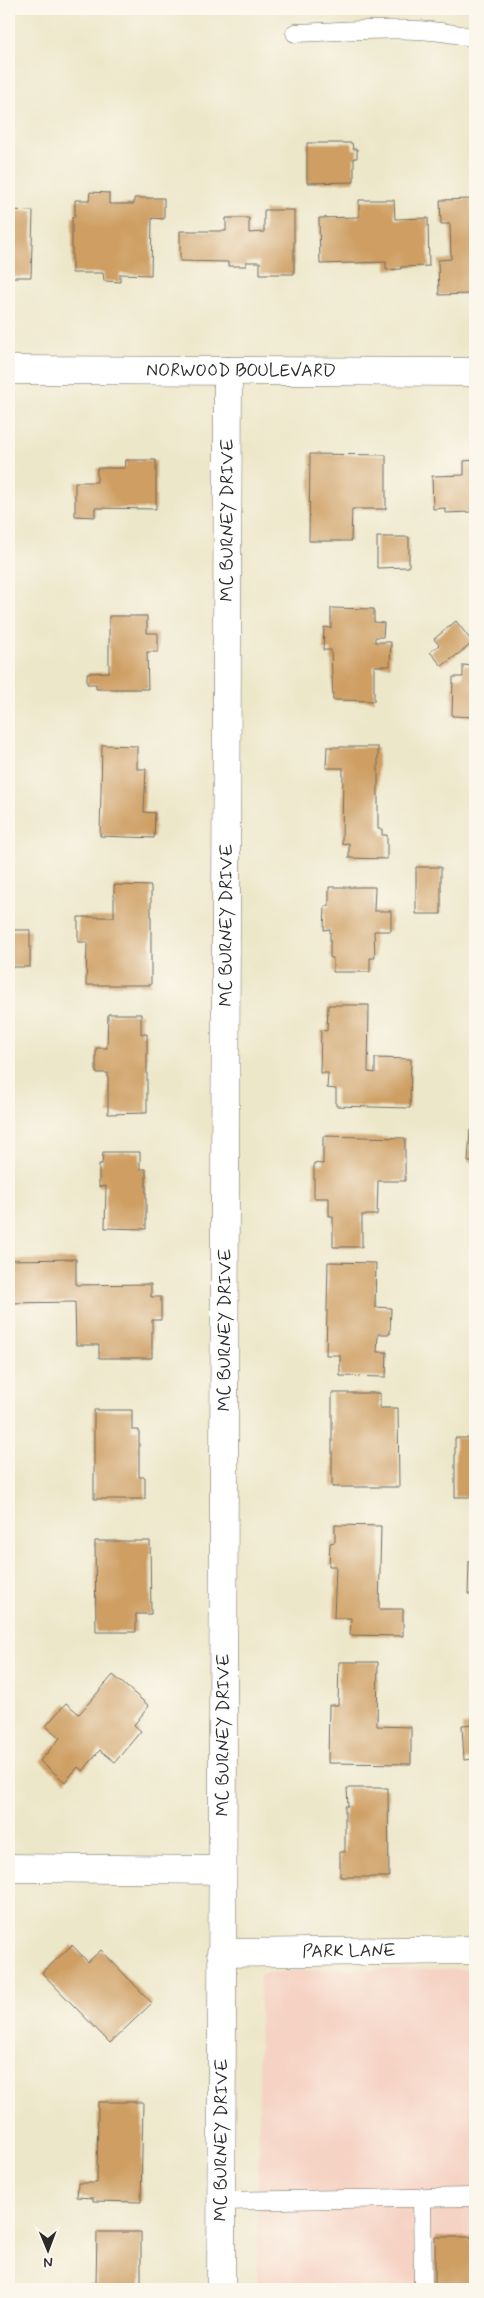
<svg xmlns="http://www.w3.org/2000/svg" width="484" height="2298" font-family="Mynerve,sans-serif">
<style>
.built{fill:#f5d2c3}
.building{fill:#ce9e62}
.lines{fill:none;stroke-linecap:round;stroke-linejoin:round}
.lane-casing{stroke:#6f6d63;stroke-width:19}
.street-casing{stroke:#6f6d63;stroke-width:29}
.lane{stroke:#fff;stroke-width:18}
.street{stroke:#fff;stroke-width:28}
.labels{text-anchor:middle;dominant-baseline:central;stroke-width:4;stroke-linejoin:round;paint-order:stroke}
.street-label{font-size:18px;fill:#2b2b2b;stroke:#fbf7ec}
</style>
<rect width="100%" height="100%" fill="#fbf7ec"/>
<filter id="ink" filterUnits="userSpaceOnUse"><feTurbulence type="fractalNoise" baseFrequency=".02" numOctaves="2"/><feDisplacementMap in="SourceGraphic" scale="10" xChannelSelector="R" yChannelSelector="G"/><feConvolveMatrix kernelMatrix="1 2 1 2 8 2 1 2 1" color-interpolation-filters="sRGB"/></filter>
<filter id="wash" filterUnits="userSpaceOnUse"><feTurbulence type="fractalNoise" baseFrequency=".0096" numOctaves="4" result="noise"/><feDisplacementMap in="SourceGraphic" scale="20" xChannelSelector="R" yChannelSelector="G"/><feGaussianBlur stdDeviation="1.12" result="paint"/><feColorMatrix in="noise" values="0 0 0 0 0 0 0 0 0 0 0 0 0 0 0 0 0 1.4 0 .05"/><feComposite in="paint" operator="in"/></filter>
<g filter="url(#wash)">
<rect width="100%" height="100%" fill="#ede7ca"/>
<path class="built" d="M475,1969V2289H257L260,1974L304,1970Z"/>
<g id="blocks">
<path class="building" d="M307,143H352L353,149H357V158H354V182L307,183Z
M90,192L109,193V204H134V198H164V219L152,218L151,275L120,274V282L104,281L103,273H72V217H75V200H89Z
M471,199L472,214H475V265H469L470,294L439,295L438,260L451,259L450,224H441L440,200Z
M359,200H394L395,219L428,218L429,266L401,267V269L386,270V262L320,264L319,218L359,217Z
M9,210L33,211L31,277H9Z
M264,210H294V274H260V262H246V266H228V262L180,261V231H226V218H249V233L264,232Z
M310,454L386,455V509H352L351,541H309Z
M126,460H156V509L95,508V517L75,516V482H97V468H125Z
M475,460V507H471V512L445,513V508L433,509L432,476L464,475V461Z
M377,537H409V567L377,568Z
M331,608L374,609V622L384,623L383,637H375V642H391L390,666H374V701L333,700L331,650H323L324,627L331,628Z
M109,616H147V633H158V652H147L148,689H96V684H87V673L109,672Z
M456,621L473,643L442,666L430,652L439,645L434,639Z
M463,665L475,666V717L452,716L453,677H463Z
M102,745L137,746V769H146L144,812L155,813L154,838L100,836Z
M327,747H378V829H382V835H387V859L349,858V843L342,844L343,768H326Z
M416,867H441V914H416Z
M114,885L151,886V985H86L87,942H78V917H114Z
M329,887H375L374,911H391V931H374L375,958H370V972H333V958H330V929L324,930L325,906H329Z
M9,930H30V967H9Z
M328,1005H369L368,1072L375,1073V1058L411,1059L410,1108L336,1106V1089L327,1088L328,1073H320L321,1030L327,1031Z
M108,1014H141V1034H147V1113L108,1114V1073H96V1048H107Z
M470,1130H475V1162H468Z
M323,1136L405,1138V1181H378L377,1215H362V1247H333V1216H329V1198H314V1163L323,1164Z
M103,1152H140V1169H146V1229L105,1228L106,1186L99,1187V1164H102Z
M76,1259V1285L151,1284V1297H161V1320H152V1358H99V1345H76L75,1302L9,1303V1260Z
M328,1262L376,1263L375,1307L391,1308L390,1334H378L377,1352H387L386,1377L340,1376V1355H326Z
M332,1393H380V1408H398L399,1487H332Z
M94,1410H132V1430H139V1477H145V1499H94Z
M455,1438H475V1497H455Z
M335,1525L381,1526L379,1609H403V1636L350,1635L351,1618H334L336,1566H329L330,1543L335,1542Z
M95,1541H150L151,1614H136V1632H96Z
M469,1561H475V1594H468Z
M339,1662H378L377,1726L411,1727V1764L328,1763L329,1705H338Z
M113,1675L149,1706L134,1725L141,1731L115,1762L100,1750L83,1771L78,1767L65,1782L40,1761L60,1738L46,1726L66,1703L79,1714Z
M475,1724V1759L464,1760L462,1725Z
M347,1788H388L389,1877H340V1852H345V1806H348Z
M72,1945L88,1962L101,1950L152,2003L110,2043L42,1973Z
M98,2102H143L141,2202L93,2201V2198L77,2197L78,2183H97Z
M97,2232H141V2289H71V2284H96Z
M435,2237H475V2289H435Z"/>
</g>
</g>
<g filter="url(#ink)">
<use href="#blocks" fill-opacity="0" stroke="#6f6d63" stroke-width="1"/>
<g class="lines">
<g class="lane-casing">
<path id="lane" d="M295,33C355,31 416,24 475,38
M422,2197L423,2289
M221,2201L475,2197"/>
</g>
<g class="street-casing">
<g id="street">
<path id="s1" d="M9,370L475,372"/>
<path d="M9,1868L221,1870"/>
<path id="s2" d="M221,1953L475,1950"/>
<path id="s3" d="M221,2289C224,1650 227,1011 228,371"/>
</g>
</g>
<use href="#lane" class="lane"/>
<use href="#street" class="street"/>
</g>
</g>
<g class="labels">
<g class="street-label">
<text stroke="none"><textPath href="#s1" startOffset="232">NORWOOD BOULEVARD</textPath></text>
<text stroke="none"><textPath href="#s3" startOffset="1769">MC BURNEY DRIVE</textPath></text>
<text stroke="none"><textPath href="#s3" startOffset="1364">MC BURNEY DRIVE</textPath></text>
<text stroke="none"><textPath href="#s3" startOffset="959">MC BURNEY DRIVE</textPath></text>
<text stroke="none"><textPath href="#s3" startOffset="554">MC BURNEY DRIVE</textPath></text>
<text stroke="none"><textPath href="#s2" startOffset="128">PARK LANE</textPath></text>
<text stroke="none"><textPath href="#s3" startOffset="149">MC BURNEY DRIVE</textPath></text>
</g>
</g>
<rect width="484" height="2298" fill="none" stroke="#fbf7ec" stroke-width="30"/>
<g transform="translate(48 2250) rotate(179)" stroke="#fbf7ec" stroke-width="4" paint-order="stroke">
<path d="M0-4L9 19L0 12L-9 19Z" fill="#2b2b2b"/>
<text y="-8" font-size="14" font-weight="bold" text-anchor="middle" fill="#2b2b2b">N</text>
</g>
</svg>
